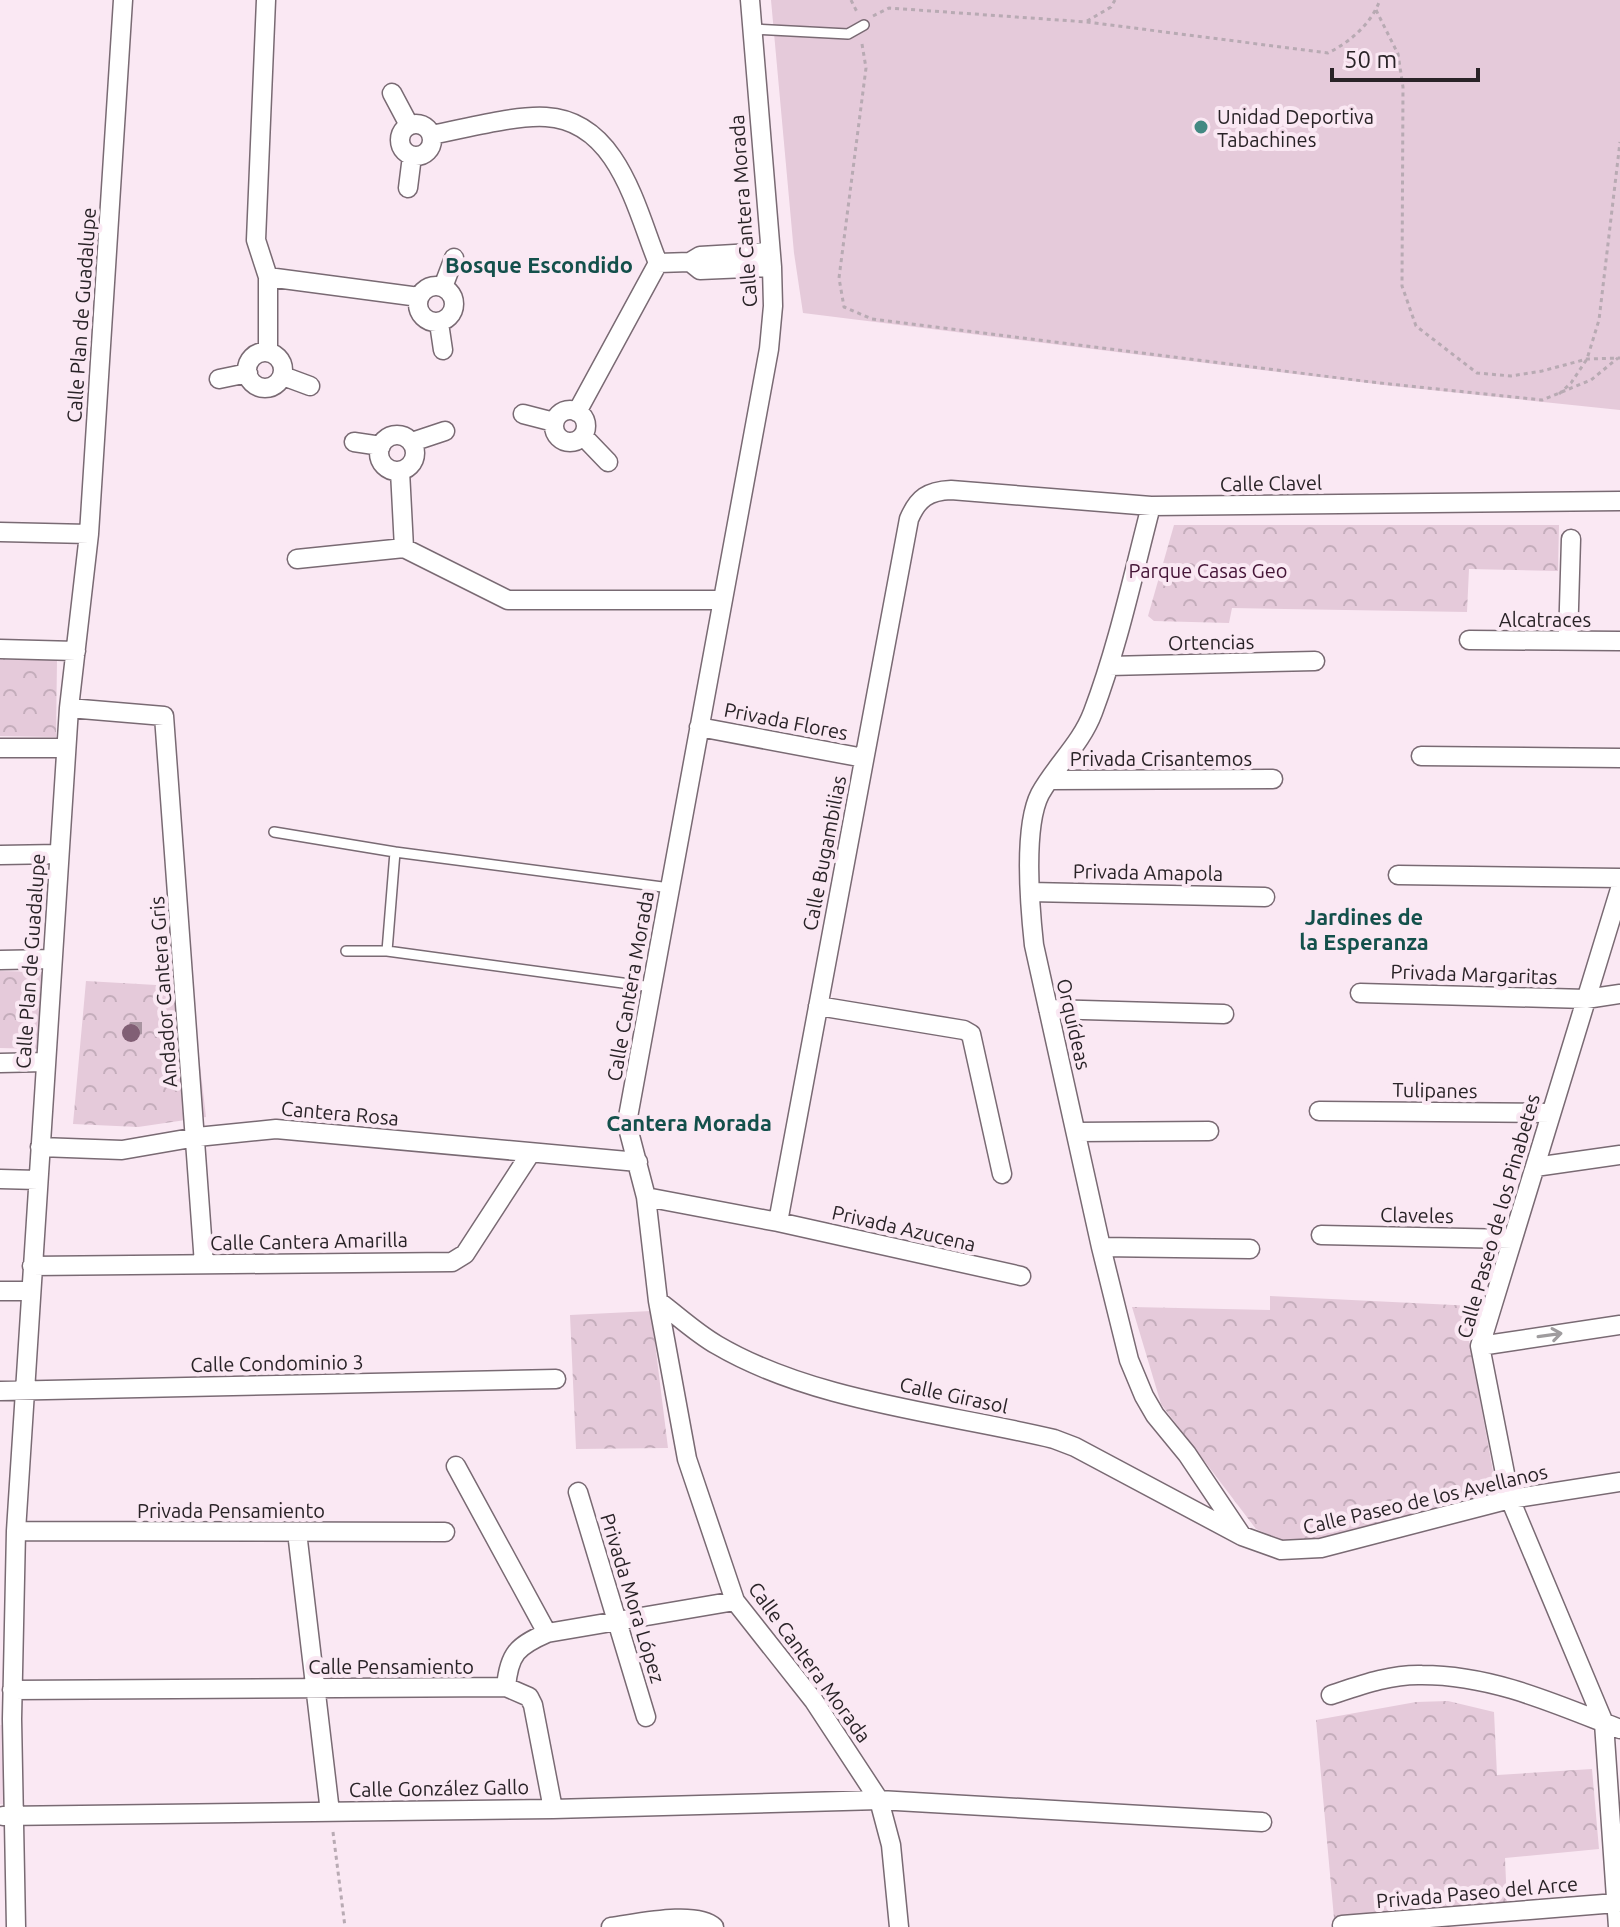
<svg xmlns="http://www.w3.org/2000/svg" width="1620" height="1927" font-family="Ubuntu,sans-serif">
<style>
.built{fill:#f2d9e8}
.grass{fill:#e5cada}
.park{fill:url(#park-crowns)}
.building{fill:#815e74;filter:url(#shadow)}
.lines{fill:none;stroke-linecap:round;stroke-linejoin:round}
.service-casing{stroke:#796a73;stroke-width:12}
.minor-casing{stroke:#796a73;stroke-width:21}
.path{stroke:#b8aab3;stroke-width:3;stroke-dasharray:4 4;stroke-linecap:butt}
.service{stroke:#fff;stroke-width:9}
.minor{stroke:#fff;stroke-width:18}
.oneway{stroke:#9f9c9e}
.poi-dot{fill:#438983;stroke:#fae8f3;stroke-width:3}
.labels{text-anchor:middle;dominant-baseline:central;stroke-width:8;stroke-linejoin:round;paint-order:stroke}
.poi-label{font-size:20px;fill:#292327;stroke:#fae8f3;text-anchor:start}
.street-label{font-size:20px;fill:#292327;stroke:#fae8f3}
.park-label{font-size:20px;fill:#441436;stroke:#fae8f3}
.neighbourhood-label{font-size:22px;font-weight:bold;fill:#13504b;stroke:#fae8f3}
</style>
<defs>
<pattern id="park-crowns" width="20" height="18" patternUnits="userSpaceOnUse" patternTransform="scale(2)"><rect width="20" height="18" fill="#e5cada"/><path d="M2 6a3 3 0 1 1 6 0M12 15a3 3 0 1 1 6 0" fill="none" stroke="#c4adbb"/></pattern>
<filter id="shadow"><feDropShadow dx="7" dy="-7" stdDeviation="0" flood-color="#0004"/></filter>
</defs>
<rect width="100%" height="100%" fill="#fae8f3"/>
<path class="built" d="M0,1725H6V1804H0Z"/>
<path class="grass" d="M771,0H1620V410L1392,386L803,313L794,253Z"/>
<path class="park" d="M1174,525H1559L1558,571L1469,569L1467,612L1232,608L1229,623L1154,621L1148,616Z
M0,659L57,660L56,737L0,736Z
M0,971L46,972L41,1049L0,1048Z
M86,981L191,987L206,1117L138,1127L73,1124Z
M1270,1296L1474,1306L1469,1340L1497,1493L1316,1544L1293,1545L1256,1529L1161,1404L1132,1307L1270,1310Z
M651,1311L668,1448L576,1449L570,1315Z
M1448,1701L1494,1712L1497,1775L1592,1769L1599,1849L1505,1858L1507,1904L1334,1918L1316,1720L1416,1702Z"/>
<path class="building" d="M122 1033a9 9 0 1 1 18 0a9 9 0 1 1-18 0Z"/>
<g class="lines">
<g class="service-casing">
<path id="service" d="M752,29L848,34L864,25
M274,832L395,852
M346,951H387
M652,987L387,951L395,852L670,888"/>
</g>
<g class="minor-casing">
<path id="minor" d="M266,0L256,240L268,277V352
M750,0L772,267L773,306L769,349L628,1117V1128L646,1197L658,1301L687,1459L735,1601L814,1701L879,1800L891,1845L899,1927
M392,93L409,125
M400 140a16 16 0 1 1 32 0a16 16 0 1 1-32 0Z
M431,135C464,129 514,115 546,117C618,121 636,209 658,263
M408,188L412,156
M690,262L700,270L772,267
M658,263L690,262L700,256L769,252
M268,277L419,297
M418 304a18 18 0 1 1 36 0a18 18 0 1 1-36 0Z
M443,287L454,258
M439,323L443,350
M247 370a18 18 0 1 1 36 0a18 18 0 1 1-36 0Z
M283,376L310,386
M219,379L248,373
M554 426a16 16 0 1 1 32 0a16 16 0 1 1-32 0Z
M577,412L658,263
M523,414L554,422
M379 453a18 18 0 1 1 36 0a18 18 0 1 1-36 0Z
M583,436L608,462
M354,442L381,446
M412,442L445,431
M400,471L404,548
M1151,506C1133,575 1118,646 1093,712C1081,744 1056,765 1040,794C1023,827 1030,908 1034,945L1101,1247L1129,1360L1144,1396L1155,1415L1187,1454L1242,1536
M0,532L89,534
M404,548L508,600H723
M297,559L404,548
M1469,640L1620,641
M1568,641L1571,539
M0,649L76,651
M1109,666L1315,661
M69,708L164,716L204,1264
M699,727L864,758
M0,748H66
M1421,756L1620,758
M1049,780L1273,779
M0,855L59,854
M1398,875L1620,878
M1030,892L1265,897
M0,960L52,959
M1360,993L1586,999L1620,994
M818,1006L964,1030L971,1034L1002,1174
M1048,1009L1224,1014
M0,1063L45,1062
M1319,1111L1551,1113
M1076,1132L1209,1131
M40,1147L122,1150L197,1137L276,1129L638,1162
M1535,1167L1620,1155
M0,1179L38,1180
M646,1197L778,1222L1021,1276
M778,1222L909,519C918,498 928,491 951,490L1151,506L1620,501
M1321,1235L1512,1239
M1101,1247L1250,1249
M32,1266L452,1262L465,1254L530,1154
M0,1291H30
M658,1301C677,1315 696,1333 717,1345C814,1402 946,1413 1054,1439L1075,1447L1242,1536L1281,1550L1321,1548L1510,1499L1620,1482
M1480,1346L1620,1325
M0,1391L556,1379
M456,1466L547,1633
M578,1492L646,1717
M16,1531L445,1532
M297,1532L330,1812
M506,1687C509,1654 517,1646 547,1633L735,1601
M12,1690L506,1687L529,1697L533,1705L553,1809
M1331,1695C1361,1685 1391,1674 1422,1675C1492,1675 1556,1704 1620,1729
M3,1816L553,1809L879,1800L1262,1822
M1342,1925L1616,1903
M16,1927L12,1719L16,1531L69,708L89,534L123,0
M611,1927C635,1924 696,1910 714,1927
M1618,1927L1604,1723L1510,1499L1480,1346L1620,889"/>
</g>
<path class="path" d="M851,0L858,14
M1376,10L1398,54L1403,87L1402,286L1416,326L1477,373L1511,376L1542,371L1587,359L1620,358
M873,16L889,8L1087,22L1328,53C1350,42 1371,24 1380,0
M1087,21L1111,7L1115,0
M862,44L866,68L839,278L844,307L872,319L1371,382L1542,400L1591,380L1618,358
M1559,394L1571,383L1587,359L1599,320L1620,142
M333,1832L345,1927"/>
<use href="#service" class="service"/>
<use href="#minor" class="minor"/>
</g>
<defs><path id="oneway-shaft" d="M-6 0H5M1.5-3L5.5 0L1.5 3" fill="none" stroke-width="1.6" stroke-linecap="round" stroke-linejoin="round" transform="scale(2)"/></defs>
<use class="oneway" href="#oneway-shaft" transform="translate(1550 1335) rotate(-8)"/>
<circle class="poi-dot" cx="1201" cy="127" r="8"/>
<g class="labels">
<g class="poi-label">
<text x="1217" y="116">Unidad Deportiva<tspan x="1217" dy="23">Tabachines</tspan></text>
</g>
<g class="street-label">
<text transform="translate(743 211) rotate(-94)">Calle Cantera Morada</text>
<text transform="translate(81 315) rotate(-86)">Calle Plan de Guadalupe</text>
<text transform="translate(1271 483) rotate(-1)">Calle Clavel</text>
<text x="1545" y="619">Alcatraces</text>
<text transform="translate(1211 642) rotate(-1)">Ortencias</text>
<text transform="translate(786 721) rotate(11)">Privada Flores</text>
<text x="1161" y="758">Privada Crisantemos</text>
<text transform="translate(824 853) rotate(-79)">Calle Bugambilias</text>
<text transform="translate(1148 872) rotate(1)">Privada Amapola</text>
<text transform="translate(30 961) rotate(-86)">Calle Plan de Guadalupe</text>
<text transform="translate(1474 974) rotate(2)">Privada Margaritas</text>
<text transform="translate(630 986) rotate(-80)">Calle Cantera Morada</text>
<text transform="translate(163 992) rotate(-94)">Andador Cantera Gris</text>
<text transform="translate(1074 1024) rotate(77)">Orquídeas</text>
<text transform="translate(1435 1090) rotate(1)">Tulipanes</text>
<text transform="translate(340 1113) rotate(5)">Cantera Rosa</text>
<text transform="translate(1417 1215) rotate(1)">Claveles</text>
<text transform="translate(1498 1216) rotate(-74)">Calle Paseo de los Pinabetes</text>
<text transform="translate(904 1228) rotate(13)">Privada Azucena</text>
<text transform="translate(309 1241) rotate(-1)">Calle Cantera Amarilla</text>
<text transform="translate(277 1363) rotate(-1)">Calle Condominio 3</text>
<text transform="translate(954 1395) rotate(12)">Calle Girasol</text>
<text transform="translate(1425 1499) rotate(-13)">Calle Paseo de los Avellanos</text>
<text x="231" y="1510">Privada Pensamiento</text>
<text transform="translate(633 1598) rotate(73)">Privada Mora López</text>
<text transform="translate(810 1662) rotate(54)">Calle Cantera Morada</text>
<text x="391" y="1666">Calle Pensamiento</text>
<text transform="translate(439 1788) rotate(-1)">Calle González Gallo</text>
<text transform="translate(1477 1892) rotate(-5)">Privada Paseo del Arce</text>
</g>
<g class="park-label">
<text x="1208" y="570">Parque Casas Geo</text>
</g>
<g class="neighbourhood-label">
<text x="539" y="264">Bosque Escondido</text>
<text x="1364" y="916">Jardines de<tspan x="1364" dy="25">la Esperanza</tspan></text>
<text x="689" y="1122">Cantera Morada</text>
</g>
</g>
<path d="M1332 68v12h146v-12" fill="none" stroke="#292327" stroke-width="4"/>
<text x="1344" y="68" font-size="24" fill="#292327" stroke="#fae8f3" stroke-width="6" paint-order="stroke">50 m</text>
</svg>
